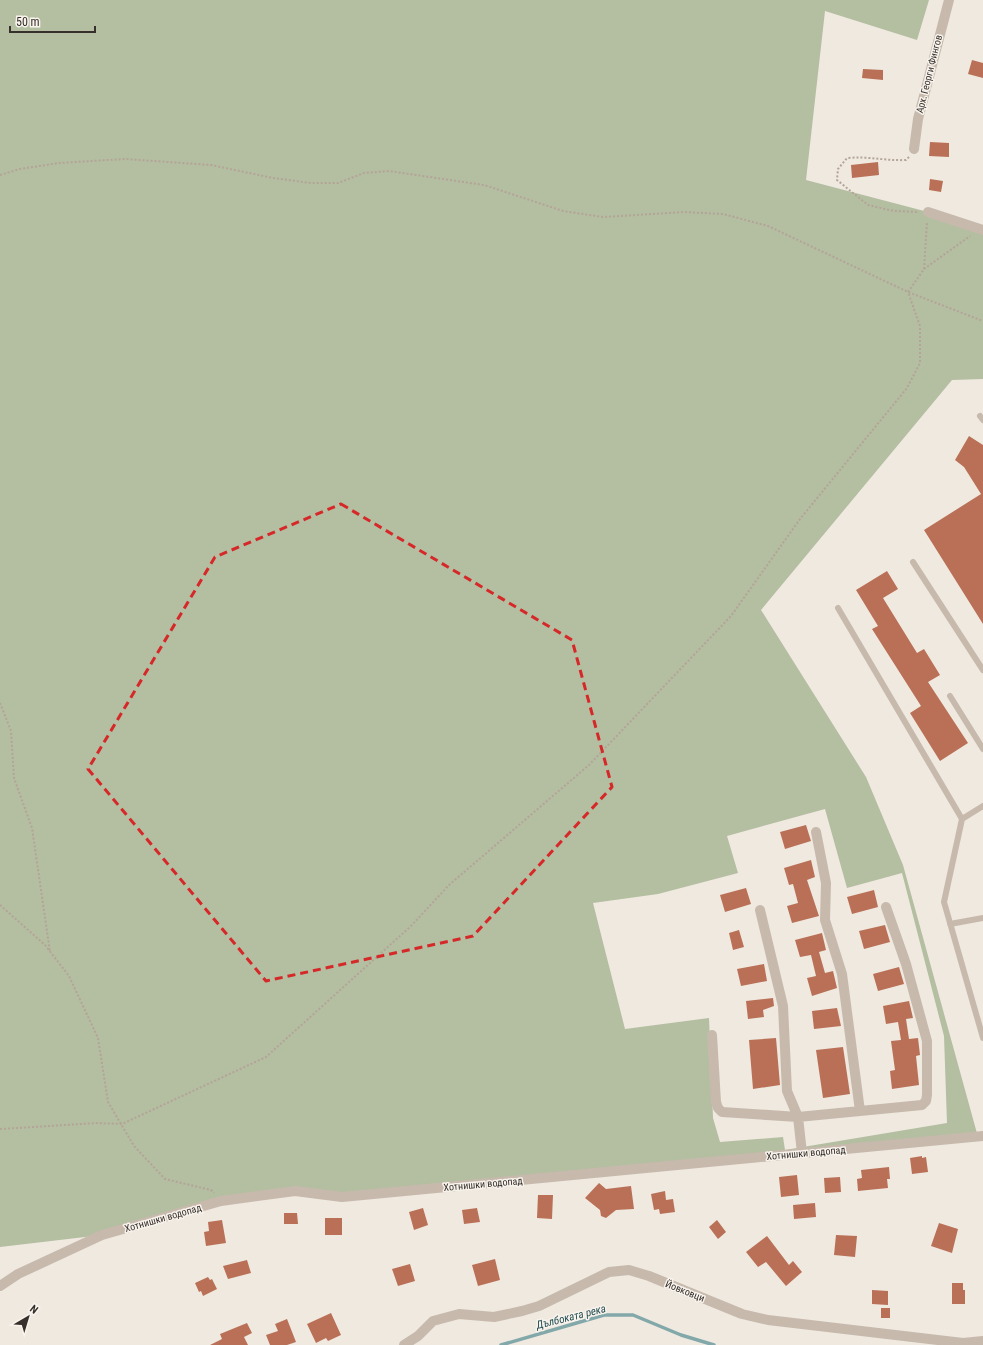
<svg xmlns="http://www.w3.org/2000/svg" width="983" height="1345" font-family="'Roboto Condensed',sans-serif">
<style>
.green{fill:#b4bea1;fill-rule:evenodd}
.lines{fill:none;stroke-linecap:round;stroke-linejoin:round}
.stream{stroke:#82a8aa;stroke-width:3.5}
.building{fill:#b97056}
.path{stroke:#b3a497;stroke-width:2;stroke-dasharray:2 2;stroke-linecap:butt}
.lane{stroke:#c7baad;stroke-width:6}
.street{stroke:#c7baad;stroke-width:10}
.marked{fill:none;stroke:#d62828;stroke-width:3;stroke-dasharray:8 5;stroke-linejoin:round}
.labels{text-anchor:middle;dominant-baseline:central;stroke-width:3;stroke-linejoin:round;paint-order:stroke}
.street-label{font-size:10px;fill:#362f2b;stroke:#f8f3ec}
.water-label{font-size:11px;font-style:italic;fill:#254f54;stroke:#f8f3ec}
</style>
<rect width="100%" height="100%" fill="#f0e9e0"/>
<path class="green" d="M0,0H929L917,40L825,11L806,180L928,212L983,230V379L952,380L761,610L866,777L903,865L978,1137L342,1197L295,1191L221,1201L102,1235L0,1247ZM825,809L847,888L902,873L944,1036L947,1123L785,1150L783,1137L720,1142L713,1118L709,1018L625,1029L593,903L658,894L738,873L727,836Z"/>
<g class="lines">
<path class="stream" d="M501,1345L604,1315H633L681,1335L714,1345"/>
</g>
<path class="building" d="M972,60L983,63V78L968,74Z
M863,69L883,70V80L862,78Z
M930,142L949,143V157L929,156Z
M878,162L879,175L852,178L851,165Z
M930,179L943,181L941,192L929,190Z
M969,436L983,445V624L924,530L981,494L964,467L955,460Z
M887,571L898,589L883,598L917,653L924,649L940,675L928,682L968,743L940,761L910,713L921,706L872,629L878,626L856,590Z
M806,825L811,841L785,849L780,832Z
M811,860L815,877L807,880L819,916L792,923L787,906L798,903L793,884L789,885L784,868Z
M746,888L751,904L725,912L720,895Z
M874,890L878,907L852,914L847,897Z
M885,925L890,942L864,949L859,931Z
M739,930L744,947L733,950L729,933Z
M822,933L826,950L819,952L825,973L833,971L837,988L812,996L807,978L816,976L811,955L800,957L795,940Z
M764,964L767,981L741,986L737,969Z
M899,967L904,984L878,991L873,974Z
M773,998L774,1006L763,1010L764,1017L748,1019L746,1001Z
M909,1001L913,1018L906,1019L909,1039L918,1038L920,1055L916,1056L919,1085L892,1089L890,1071L895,1070L891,1041L901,1040L898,1022L886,1024L883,1006Z
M837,1008L841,1026L814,1029L812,1011Z
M776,1038L780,1085L753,1089L749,1040Z
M843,1047L850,1094L823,1098L816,1050Z
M922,1156V1158L926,1157L928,1172L912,1174L910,1158Z
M889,1167L890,1179H887L888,1188L858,1191L857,1179L862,1178L861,1170Z
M797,1175L799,1195L781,1197L779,1177Z
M840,1177L841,1192L825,1193L824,1178Z
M599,1183L606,1189L631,1186L634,1209L616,1210L606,1218L601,1216L600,1210L585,1198Z
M665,1191L666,1200L673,1199L675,1212L660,1214L659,1209L654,1210L651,1194Z
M538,1195H553L552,1219L537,1218Z
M815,1203L816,1217L794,1219L793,1205Z
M423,1208L428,1225L414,1230L409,1212Z
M477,1208L480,1222L464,1224L462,1210Z
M284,1213H297L298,1224H284Z
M325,1218H342V1235H325Z
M222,1220L226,1243L206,1246L204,1232L209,1231L208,1222Z
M717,1220L726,1232L718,1239L709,1227Z
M939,1223L958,1229L952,1253L931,1246Z
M836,1235L857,1236L855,1257L834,1255Z
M767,1236L789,1265L793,1261L802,1272L786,1286L766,1262L758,1267L746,1252Z
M495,1259L500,1280L478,1286L472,1265Z
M247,1260L251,1273L228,1279L223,1266Z
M410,1264L415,1281L398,1286L392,1269Z
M208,1277L210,1280L212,1279L217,1289L203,1296L201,1291L199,1292L195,1283Z
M952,1283H963V1290H965V1304H952Z
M872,1290L888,1291V1305L872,1304Z
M881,1308H890V1318H881Z
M331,1313L341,1335L328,1341L326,1338L316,1343L307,1324Z
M287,1319L296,1342L287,1345H270L266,1335L278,1331L275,1324Z
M247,1323L252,1333L244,1337L248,1345H210L222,1339L220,1334Z"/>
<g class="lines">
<path class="path" d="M909,157L906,160C885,161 869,156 847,158L838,169L837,180L868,205L894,211L919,212
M0,175L20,169L59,163L125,159L211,165L273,178L311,183H338L364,173L389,171L484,185L563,211L603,217L684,212L723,214L768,226L908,292L983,321
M924,269L927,222
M0,703L11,731L14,778L32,828L50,952
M0,905L45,945L69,976L98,1038L108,1102L134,1146L165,1179L211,1190L214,1193
M0,1129L96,1123L122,1124L266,1057L411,926L449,885L589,765L731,616L800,519L907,388L920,363V326L908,292L924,269L970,236"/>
<path class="lane" d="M980,416L983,420
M913,562L983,670
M838,608L962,819L983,806
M950,696L983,749
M962,819L944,902L983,1038
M950,924L983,918"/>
<path class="street" d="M914,149L918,119L949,0
M928,212L983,230
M816,832L826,883L825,920L842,974L860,1111
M760,910L783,1006L787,1091L798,1117L802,1153
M712,1035L716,1102L718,1108L722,1112L798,1117L922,1105L926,1101L927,1095V1041L906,964L886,907
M0,1286L18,1274L102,1235L221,1201L295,1191L342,1197L983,1136
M404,1345L418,1336L433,1321L459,1314L494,1317L522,1311L539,1306L609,1272L629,1270L649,1276L742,1314L768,1320L963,1343L983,1341"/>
</g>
<path class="marked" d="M341,504L572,640L612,787L473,936L266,981L88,769L215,557Z"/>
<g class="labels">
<g class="street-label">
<text transform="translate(929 74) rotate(-76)">Арх. Георги Фингов</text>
<text transform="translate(806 1153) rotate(-5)">Хотнишки водопад</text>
<text transform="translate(483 1184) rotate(-5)">Хотнишки водопад</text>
<text transform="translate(163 1218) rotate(-16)">Хотнишки водопад</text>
<text transform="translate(685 1291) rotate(22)">Йовковци</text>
</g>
<g class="water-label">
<text transform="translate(571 1317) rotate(-14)">Дълбоката река</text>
</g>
</g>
<g transform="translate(28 1317) rotate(38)" stroke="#f8f3ec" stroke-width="3" paint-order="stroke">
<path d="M0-3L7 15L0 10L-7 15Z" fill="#362f2b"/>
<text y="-6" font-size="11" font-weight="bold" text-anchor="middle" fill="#362f2b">N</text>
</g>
<path d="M10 26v6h85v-6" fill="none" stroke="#362f2b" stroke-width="2"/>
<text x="16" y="26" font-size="12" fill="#362f2b" stroke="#f8f3ec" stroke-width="3" paint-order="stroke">50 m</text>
</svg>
